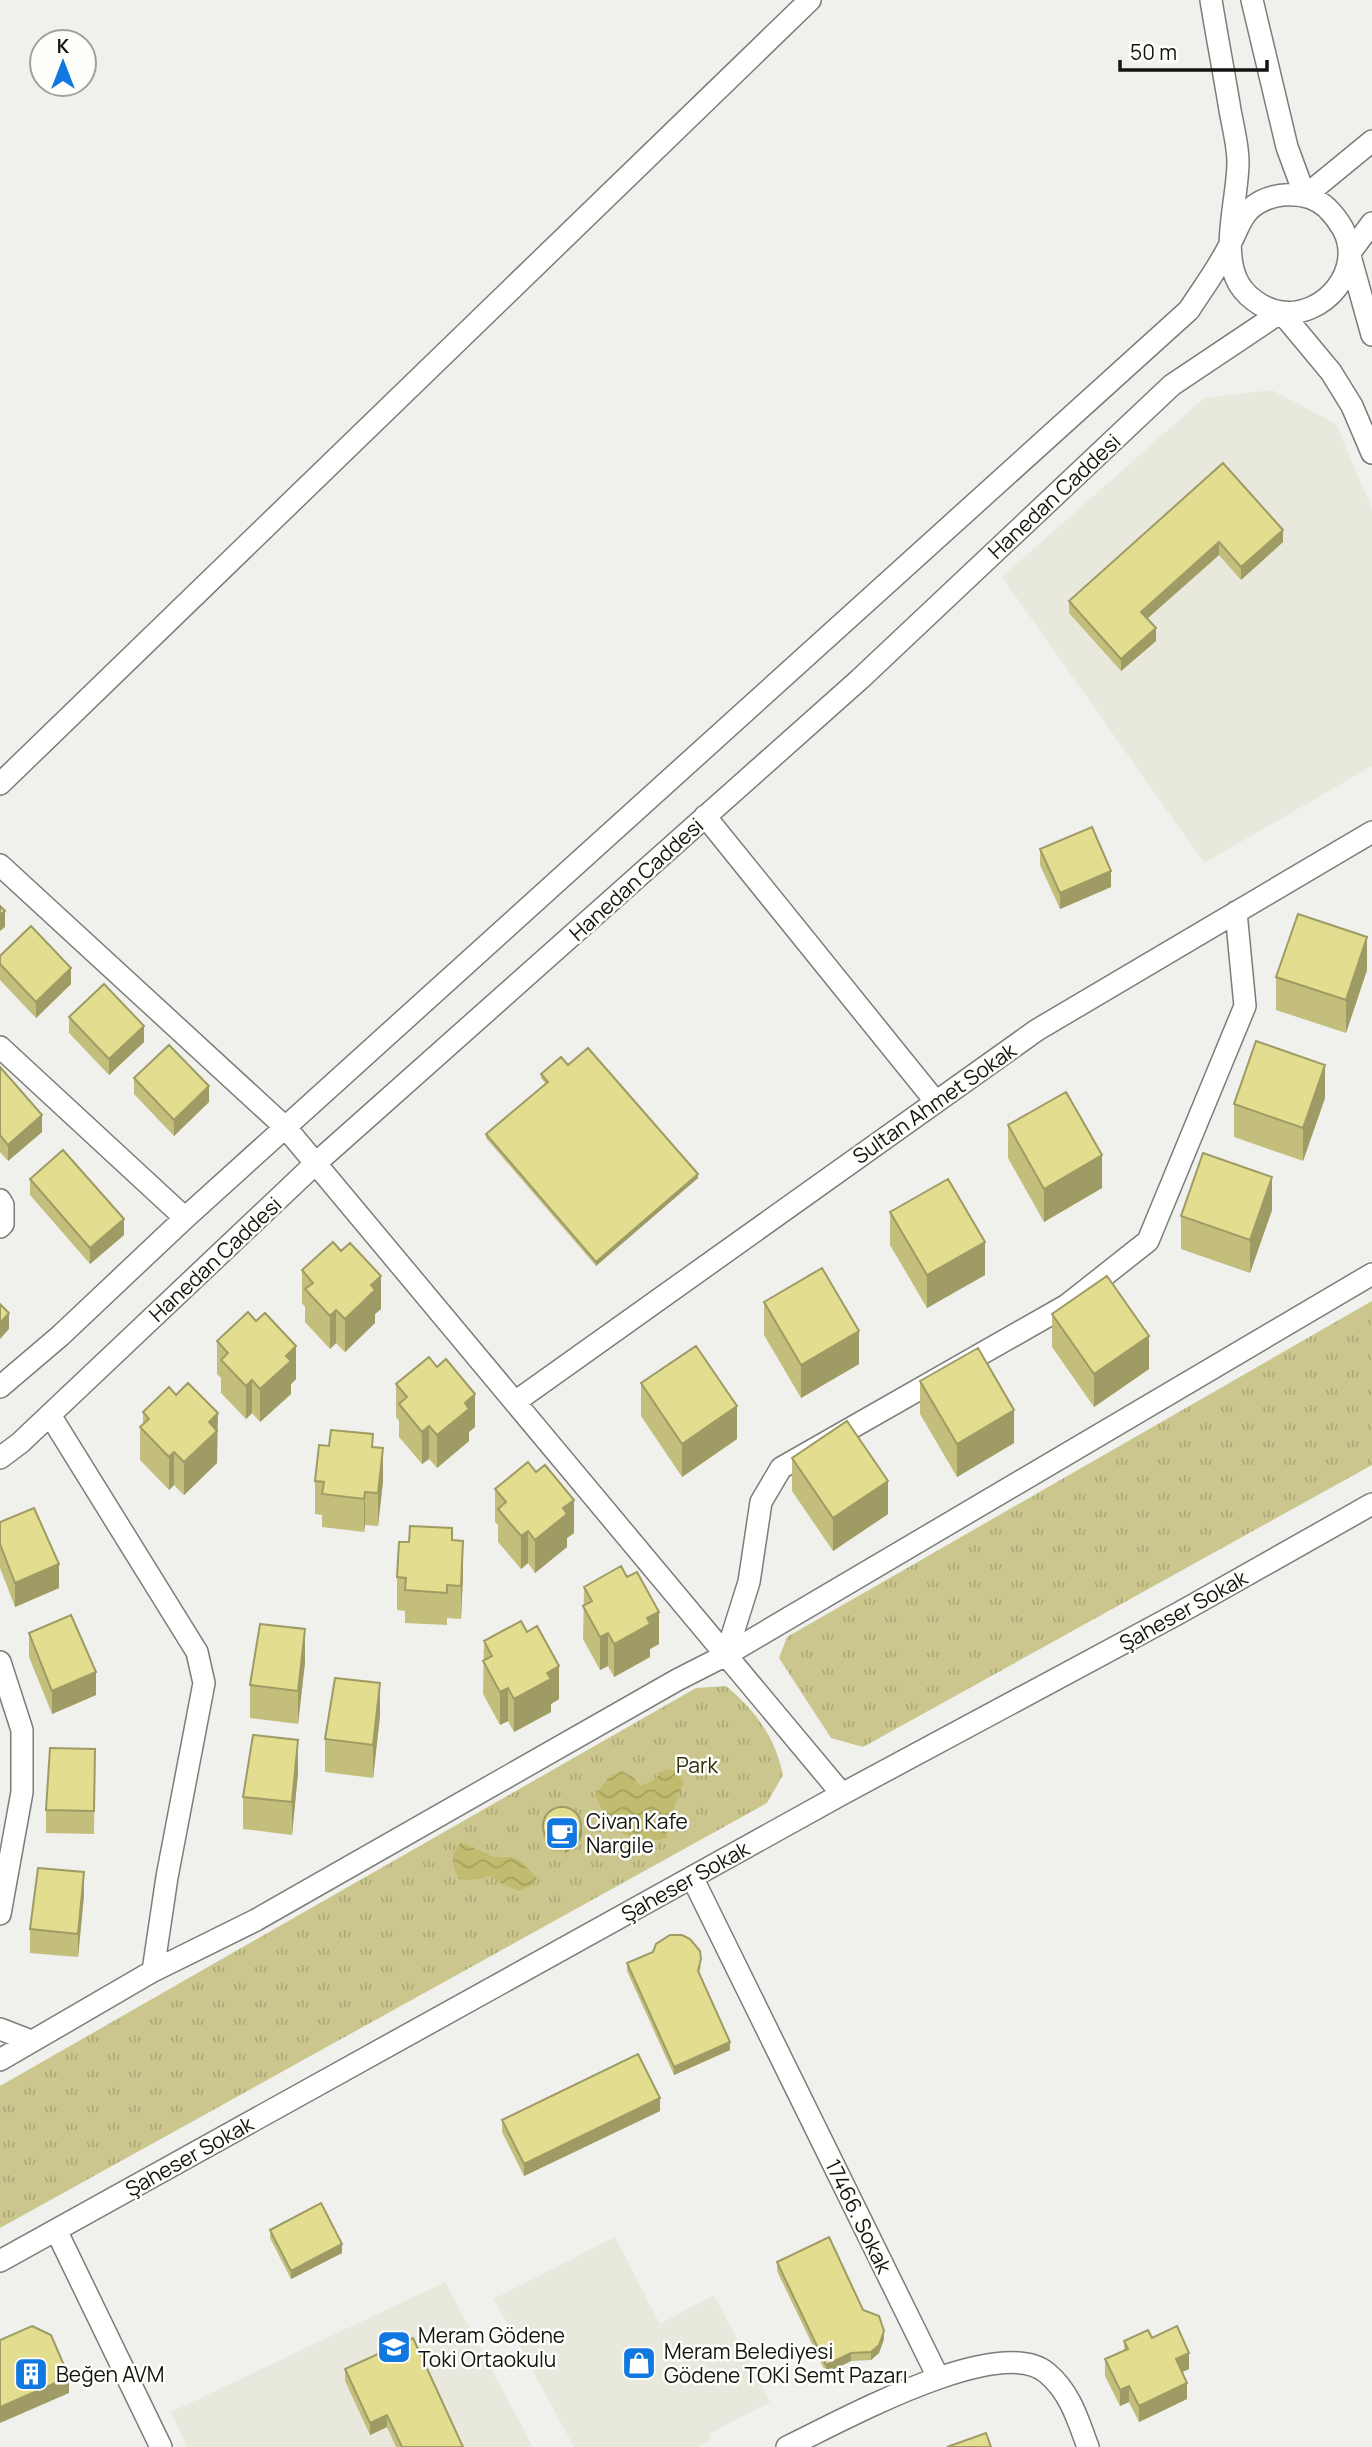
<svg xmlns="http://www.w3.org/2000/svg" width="1372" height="2447" font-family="Manrope,sans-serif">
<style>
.built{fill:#e8e8dd}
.grass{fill:url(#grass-tufts)}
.water{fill:url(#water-waves)}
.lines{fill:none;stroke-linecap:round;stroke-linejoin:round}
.minor-casing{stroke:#7c7c79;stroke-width:24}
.minor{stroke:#fff;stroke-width:21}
.wall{fill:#c3be7c}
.shaded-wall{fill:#9f9b65}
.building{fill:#e3dd90;stroke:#9f9b65;stroke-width:2}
.labels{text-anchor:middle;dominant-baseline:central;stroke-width:5;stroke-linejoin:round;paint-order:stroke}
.street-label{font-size:21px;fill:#131312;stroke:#fefefa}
.park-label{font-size:21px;fill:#302d0b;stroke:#fefefa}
.poi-label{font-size:21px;fill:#131312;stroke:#fefefa;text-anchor:start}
</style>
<defs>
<pattern id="grass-tufts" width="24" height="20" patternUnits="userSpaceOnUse" patternTransform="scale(1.75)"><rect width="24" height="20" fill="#cac68d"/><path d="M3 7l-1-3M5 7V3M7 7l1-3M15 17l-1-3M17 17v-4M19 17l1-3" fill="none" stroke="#ada979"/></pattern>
<pattern id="water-waves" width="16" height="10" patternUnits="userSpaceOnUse" patternTransform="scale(1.75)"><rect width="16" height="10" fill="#c0bb6e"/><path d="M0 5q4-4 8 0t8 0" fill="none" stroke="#a4a05e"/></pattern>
</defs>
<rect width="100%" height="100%" fill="#f0f0ed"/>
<path class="built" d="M1272,390L1336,424L1372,509V766L1204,863L1002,577L1204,398Z
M615,2237L660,2324L714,2295L770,2402L709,2434L711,2440L698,2447H574L494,2299Z
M445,2282L533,2447H187L171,2412Z"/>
<path class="grass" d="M1372,1301V1465L863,1747L831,1738L779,1658L787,1637Z
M726,1686C756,1711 775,1737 783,1775L767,1803L0,2228V2086L696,1688Z"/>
<path class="water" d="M666,1769L676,1771L684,1782L667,1825V1838C651,1843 626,1840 613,1826C606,1819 601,1806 595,1796L609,1777L622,1771L634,1778L640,1786L652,1781Z
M461,1842L494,1857H511L522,1862L537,1878L533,1884L520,1891L504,1885L490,1876L470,1880L459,1879C451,1864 450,1855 461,1842Z"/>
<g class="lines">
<g class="minor-casing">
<path id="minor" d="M1252,0L1287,147L1305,196
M1305,196L1372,141
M1349,254L1372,223
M1350,256L1372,335
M1281,312L1331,372L1352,406L1372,453
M0,784L810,0
M705,816L936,1102
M0,865L286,1128L842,1794
M0,1047L185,1218
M0,1200L3,1205V1224L0,1227
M0,1387L60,1336L185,1218L1189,310C1203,288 1220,266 1231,242C1237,231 1240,219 1249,210C1269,191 1307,189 1327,208C1334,215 1338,220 1343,229C1365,270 1324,318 1281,312C1262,309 1243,295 1236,278C1222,245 1238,197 1238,162C1238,145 1233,127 1230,110C1224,73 1217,37 1211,0
M515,1402L1037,1030L1372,832
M50,1415L197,1652L204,1683L167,1877L153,1971
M0,1458L20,1443L315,1164L860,679L1172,385L1281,312
M726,1655L749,1582L761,1502L781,1468L1067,1305L1148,1241L1245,1006L1236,912
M0,1662L22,1730V1792L0,1914
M692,1877L938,2377
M0,2029L31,2041
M0,2060L153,1971L256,1920L677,1680L726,1655L1372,1274
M56,2230L161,2447
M0,2261L842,1794L1179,1613L1372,1504
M787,2447C838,2423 999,2332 1047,2373C1070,2392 1078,2420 1088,2447"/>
</g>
<use href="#minor" class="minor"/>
</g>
<path class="wall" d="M1223,463L1283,542L1241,580L1219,555L1147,619L1156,641L1121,671L1069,613V601Z
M1040,849L1111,887L1060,909L1040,865Z
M0,956L71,984L36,1018L0,980Z
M1367,970L1346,1033L1276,1010V977Z
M69,1017L144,1042L109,1075L69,1033Z
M568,1065L698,1178L596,1266L486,1138V1134L546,1084L541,1078V1074Z
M0,1067L42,1132L8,1161L0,1152Z
M134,1078L209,1102L174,1136L134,1094Z
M1325,1098L1303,1161L1234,1137V1104Z
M1008,1125L1102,1188L1044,1222L1008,1158Z
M30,1179L124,1235L90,1264L30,1195Z
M1272,1210L1250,1273L1181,1249V1216Z
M890,1212L985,1275L927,1308L890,1245Z
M302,1270L381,1309L375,1314V1323L345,1352L336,1343L330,1349L305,1322V1307L302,1303Z
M764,1302L859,1364L801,1398L764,1335Z
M1052,1314L1149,1369L1094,1407L1052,1347Z
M217,1341L296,1379L291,1384V1394L260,1422L252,1413L246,1419L221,1393V1378L217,1374Z
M920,1381L1014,1443L957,1477L920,1414Z
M641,1383L737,1439L682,1477L641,1416Z
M396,1384L475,1427L469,1432V1441L437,1468L429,1459L422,1464L399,1437V1421L396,1417Z
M143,1412L218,1446L217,1447V1463L184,1495L174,1485L169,1490L140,1460V1427L143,1425Z
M329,1446L373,1447L383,1481L378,1526L365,1525L364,1532L322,1527V1515L315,1514V1481Z
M792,1458L888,1514L833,1551L792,1491Z
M495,1489L574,1533L567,1538V1547L535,1573L528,1563L521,1569L498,1542V1525L495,1522Z
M0,1522L59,1588L15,1607L0,1568Z
M452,1540L463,1574L461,1619L447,1618V1625L405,1623V1611L397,1610V1577L409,1542Z
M584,1587L659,1644L650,1649V1657L614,1677L608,1666L600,1670L583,1639Z
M29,1633L96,1695L52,1714L29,1657Z
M484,1641L559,1699L551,1704V1712L514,1732L508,1721L500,1725L483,1694Z
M305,1662L298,1724L250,1718V1685Z
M380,1716L373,1778L325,1772V1739Z
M95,1749L94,1834L46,1833V1810Z
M298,1773L292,1835L243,1829V1797Z
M543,1828L582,1835L577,1847L565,1853L553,1851L548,1848L543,1836Z
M84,1895L78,1957L30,1953V1929Z
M653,1952L701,1967L699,1973L730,2050L674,2075L627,1971V1963Z
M660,2111L524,2176L502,2132V2120Z
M270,2230L342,2253L291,2279L270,2238Z
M777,2262L863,2310L884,2339L879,2353L871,2360L851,2361L826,2373L777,2271Z
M1152,2338L1189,2369L1182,2372L1187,2399L1139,2422L1129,2402L1120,2406L1105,2376V2359L1124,2351V2341Z
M345,2369L463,2447H396L387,2427L370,2435L345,2381Z"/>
<path class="shaded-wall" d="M1283,530V542L1241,580V567Z
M1219,542V555L1141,624V612Z
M1156,628V641L1121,671V659Z
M1111,871V887L1060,909V893Z
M5,911V927L0,931V915Z
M1367,937V970L1346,1033V1000Z
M71,968V984L36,1018V1002Z
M144,1026V1042L109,1075V1059Z
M1325,1065V1098L1303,1161V1128Z
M209,1086V1102L174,1136V1120Z
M42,1115V1132L8,1161V1145Z
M1102,1155V1188L1044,1222V1189Z
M698,1174V1178L596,1266V1262Z
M1272,1177V1210L1250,1273V1240Z
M124,1219V1235L90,1264V1248Z
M985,1242V1275L927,1308V1275Z
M381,1276V1309L375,1314V1323L345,1352V1319L371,1285Z
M336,1310V1343L330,1349V1316Z
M9,1313V1329L0,1339V1323Z
M859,1331V1364L801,1398V1365Z
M1149,1336V1369L1094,1407V1374Z
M296,1346V1379L291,1384V1394L260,1422V1389L286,1356Z
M252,1380V1413L246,1419V1386Z
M475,1394V1427L469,1432V1441L437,1468V1435L465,1403Z
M737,1406V1439L682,1477V1444Z
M1014,1410V1443L957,1477V1444Z
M218,1413L217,1463L184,1495V1462L209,1422Z
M429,1426V1459L422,1464V1432Z
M383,1448V1481L378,1526V1493Z
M174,1452V1485L169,1490V1457Z
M888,1481V1514L833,1551V1518Z
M365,1492V1525L364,1532V1499Z
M574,1500V1533L567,1538V1547L535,1573V1540L563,1508Z
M528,1531V1563L521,1569V1536Z
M463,1541V1574L461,1619V1586Z
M59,1564V1588L15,1607V1583Z
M659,1612V1644L650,1649V1657L614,1677V1644L647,1618Z
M305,1629V1662L298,1724V1691Z
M608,1633V1666L600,1670V1637Z
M559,1666V1699L551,1704V1712L514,1732V1699L547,1673Z
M96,1672V1695L52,1714V1691Z
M380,1683V1716L373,1778V1745Z
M508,1688V1721L500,1725V1692Z
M298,1740V1773L292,1835V1802Z
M582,1827V1835L577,1847L565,1853V1845Z
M84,1872V1895L78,1957V1934Z
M730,2042V2050L674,2075V2067Z
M660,2098V2111L524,2176V2164Z
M342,2244V2253L291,2279V2271Z
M884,2331V2339L879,2353L871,2360V2352Z
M851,2353V2361L826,2373V2365Z
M1189,2353V2369L1176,2375V2359Z
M69,2377V2393L0,2423V2407Z
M1187,2383V2399L1139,2422V2406Z
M1129,2386V2402L1120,2406V2390Z
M387,2415V2427L370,2435V2423Z"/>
<path class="building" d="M1223,463L1283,530L1241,567L1219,542L1141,612L1156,628L1121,659L1069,601Z
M1092,827L1111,871L1060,893L1040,849Z
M0,906L5,911L0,915Z
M1298,914L1367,937L1346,1000L1276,977Z
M31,926L71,968L36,1002L0,964V956Z
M104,984L144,1026L109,1059L69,1017Z
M1256,1041L1325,1065L1303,1128L1234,1104Z
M169,1045L209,1086L174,1120L134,1078Z
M588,1048L698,1174L596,1262L486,1134L548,1082L541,1074L561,1057L568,1065Z
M0,1067L42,1115L8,1145L0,1135Z
M1066,1092L1102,1155L1044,1189L1008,1125Z
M63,1150L124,1219L90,1248L30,1179Z
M1203,1153L1272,1177L1250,1240L1181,1216Z
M948,1179L985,1242L927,1275L890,1212Z
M333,1242L341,1251L350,1243L381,1276L371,1285L375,1290L345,1319L336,1310L330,1316L305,1289L313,1283L302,1270Z
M822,1268L859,1331L801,1365L764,1302Z
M1107,1276L1149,1336L1094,1374L1052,1314Z
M0,1304L9,1313L0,1323Z
M248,1312L256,1321L265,1313L296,1346L286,1356L291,1361L260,1389L252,1380L246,1386L221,1360L228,1353L217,1341Z
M696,1346L737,1406L682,1444L641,1383Z
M978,1348L1014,1410L957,1444L920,1381Z
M429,1357L437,1367L446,1359L475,1394L465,1403L469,1409L437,1435L429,1426L422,1432L399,1404L407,1397L396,1384Z
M188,1383L218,1413L209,1422L217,1431L184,1462L174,1452L169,1457L140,1427L149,1419L143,1412L169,1387L176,1395Z
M847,1421L888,1481L833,1518L792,1458Z
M331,1430L373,1434L372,1447L383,1448L378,1493L365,1492L364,1499L322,1494L324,1482L315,1481L319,1445L329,1446Z
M528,1462L536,1472L545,1465L574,1500L563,1508L567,1514L535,1540L528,1531L521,1536L498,1509L506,1502L495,1489Z
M34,1508L59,1564L15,1583L0,1544V1522Z
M410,1526L452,1528V1540L463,1541L461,1586L447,1585V1593L405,1590L406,1578L397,1577L399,1542H409Z
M621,1566L627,1577L637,1572L659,1612L647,1618L650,1624L614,1644L608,1633L600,1637L583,1606L592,1601L584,1587Z
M71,1615L96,1672L52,1691L29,1633Z
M521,1621L527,1632L537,1626L559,1666L547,1673L551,1679L514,1699L508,1688L500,1692L483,1661L492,1656L484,1641Z
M260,1624L305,1629L298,1691L250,1685Z
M335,1678L380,1683L373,1745L325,1739Z
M253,1735L298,1740L292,1802L243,1797Z
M50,1748L95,1749L94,1811L46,1810Z
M543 1826a19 19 0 1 1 38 0a19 19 0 1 1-38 0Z
M38,1868L84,1872L78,1934L30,1929Z
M670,1935H682L690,1939L700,1951L701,1959L698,1971L730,2042L674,2067L627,1963L653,1952L656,1944Z
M638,2054L660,2098L524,2164L502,2120Z
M321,2203L342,2244L291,2271L270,2230Z
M829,2237L863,2310L879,2316L884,2331L879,2345L871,2352L851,2353L826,2365L777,2262Z
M32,2326L51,2335L69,2377L0,2407V2340Z
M1177,2326L1189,2353L1176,2359L1187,2383L1139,2406L1129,2386L1120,2390L1105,2359L1128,2349L1124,2341L1148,2330L1152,2338Z
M413,2338L463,2447H402L387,2415L370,2423L345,2369Z
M986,2433L991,2447H947Z"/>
<defs>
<g id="cafe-square" transform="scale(1.75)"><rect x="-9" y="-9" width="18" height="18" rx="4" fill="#1178e0" stroke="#fefefa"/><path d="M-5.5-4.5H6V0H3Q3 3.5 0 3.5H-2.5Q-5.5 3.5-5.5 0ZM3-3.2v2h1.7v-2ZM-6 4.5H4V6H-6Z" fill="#fff"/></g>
<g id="school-square" transform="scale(1.75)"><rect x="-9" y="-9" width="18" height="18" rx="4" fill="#1178e0" stroke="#fefefa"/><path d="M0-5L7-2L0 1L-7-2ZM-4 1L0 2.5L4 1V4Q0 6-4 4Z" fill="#fff"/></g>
<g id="shop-square" transform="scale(1.75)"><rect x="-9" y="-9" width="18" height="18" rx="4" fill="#1178e0" stroke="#fefefa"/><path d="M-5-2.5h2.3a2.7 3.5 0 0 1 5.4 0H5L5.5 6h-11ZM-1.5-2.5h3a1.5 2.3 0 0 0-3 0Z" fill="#fff"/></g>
<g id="building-square" transform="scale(1.75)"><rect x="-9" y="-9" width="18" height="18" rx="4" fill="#1178e0" stroke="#fefefa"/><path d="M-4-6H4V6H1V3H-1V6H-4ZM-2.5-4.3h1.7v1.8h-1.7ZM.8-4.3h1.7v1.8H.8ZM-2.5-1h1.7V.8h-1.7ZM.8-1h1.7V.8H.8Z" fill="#fff"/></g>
</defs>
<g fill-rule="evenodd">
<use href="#cafe-square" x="562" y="1833"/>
<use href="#school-square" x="394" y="2347"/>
<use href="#shop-square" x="639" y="2363"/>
<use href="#building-square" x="31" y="2374"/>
</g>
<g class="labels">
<g class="street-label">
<text transform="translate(1054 496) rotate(-43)">Hanedan Caddesi</text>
<text transform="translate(636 879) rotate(-42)">Hanedan Caddesi</text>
<text transform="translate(934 1103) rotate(-35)">Sultan Ahmet Sokak</text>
<text transform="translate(215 1259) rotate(-43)">Hanedan Caddesi</text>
<text transform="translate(1183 1610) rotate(-29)">Şaheser Sokak</text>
<text transform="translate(685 1881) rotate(-29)">Şaheser Sokak</text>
<text transform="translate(189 2156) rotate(-29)">Şaheser Sokak</text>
<text transform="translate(859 2216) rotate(64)">17466. Sokak</text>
</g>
<g class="park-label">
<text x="697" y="1765">Park</text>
</g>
<g class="poi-label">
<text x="586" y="1821">Civan Kafe<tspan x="586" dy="24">Nargile</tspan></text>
<text x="418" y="2335">Meram Gödene<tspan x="418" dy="24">Toki Ortaokulu</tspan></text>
<text x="664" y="2351">Meram Belediyesi<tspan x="664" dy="24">Gödene TOKİ Semt Pazarı</tspan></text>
<text x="56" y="2374">Beğen AVM</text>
</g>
</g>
<g transform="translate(63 63)"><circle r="33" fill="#fefefa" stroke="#a0a09d" stroke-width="2"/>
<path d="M0-5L12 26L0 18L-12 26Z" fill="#1178e0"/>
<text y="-10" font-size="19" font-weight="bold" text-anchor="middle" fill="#131312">K</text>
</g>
<path d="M1120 60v10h147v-10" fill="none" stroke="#131312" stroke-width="3.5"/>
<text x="1130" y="60" font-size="21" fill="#131312" stroke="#fefefa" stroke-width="5" paint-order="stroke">50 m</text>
</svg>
